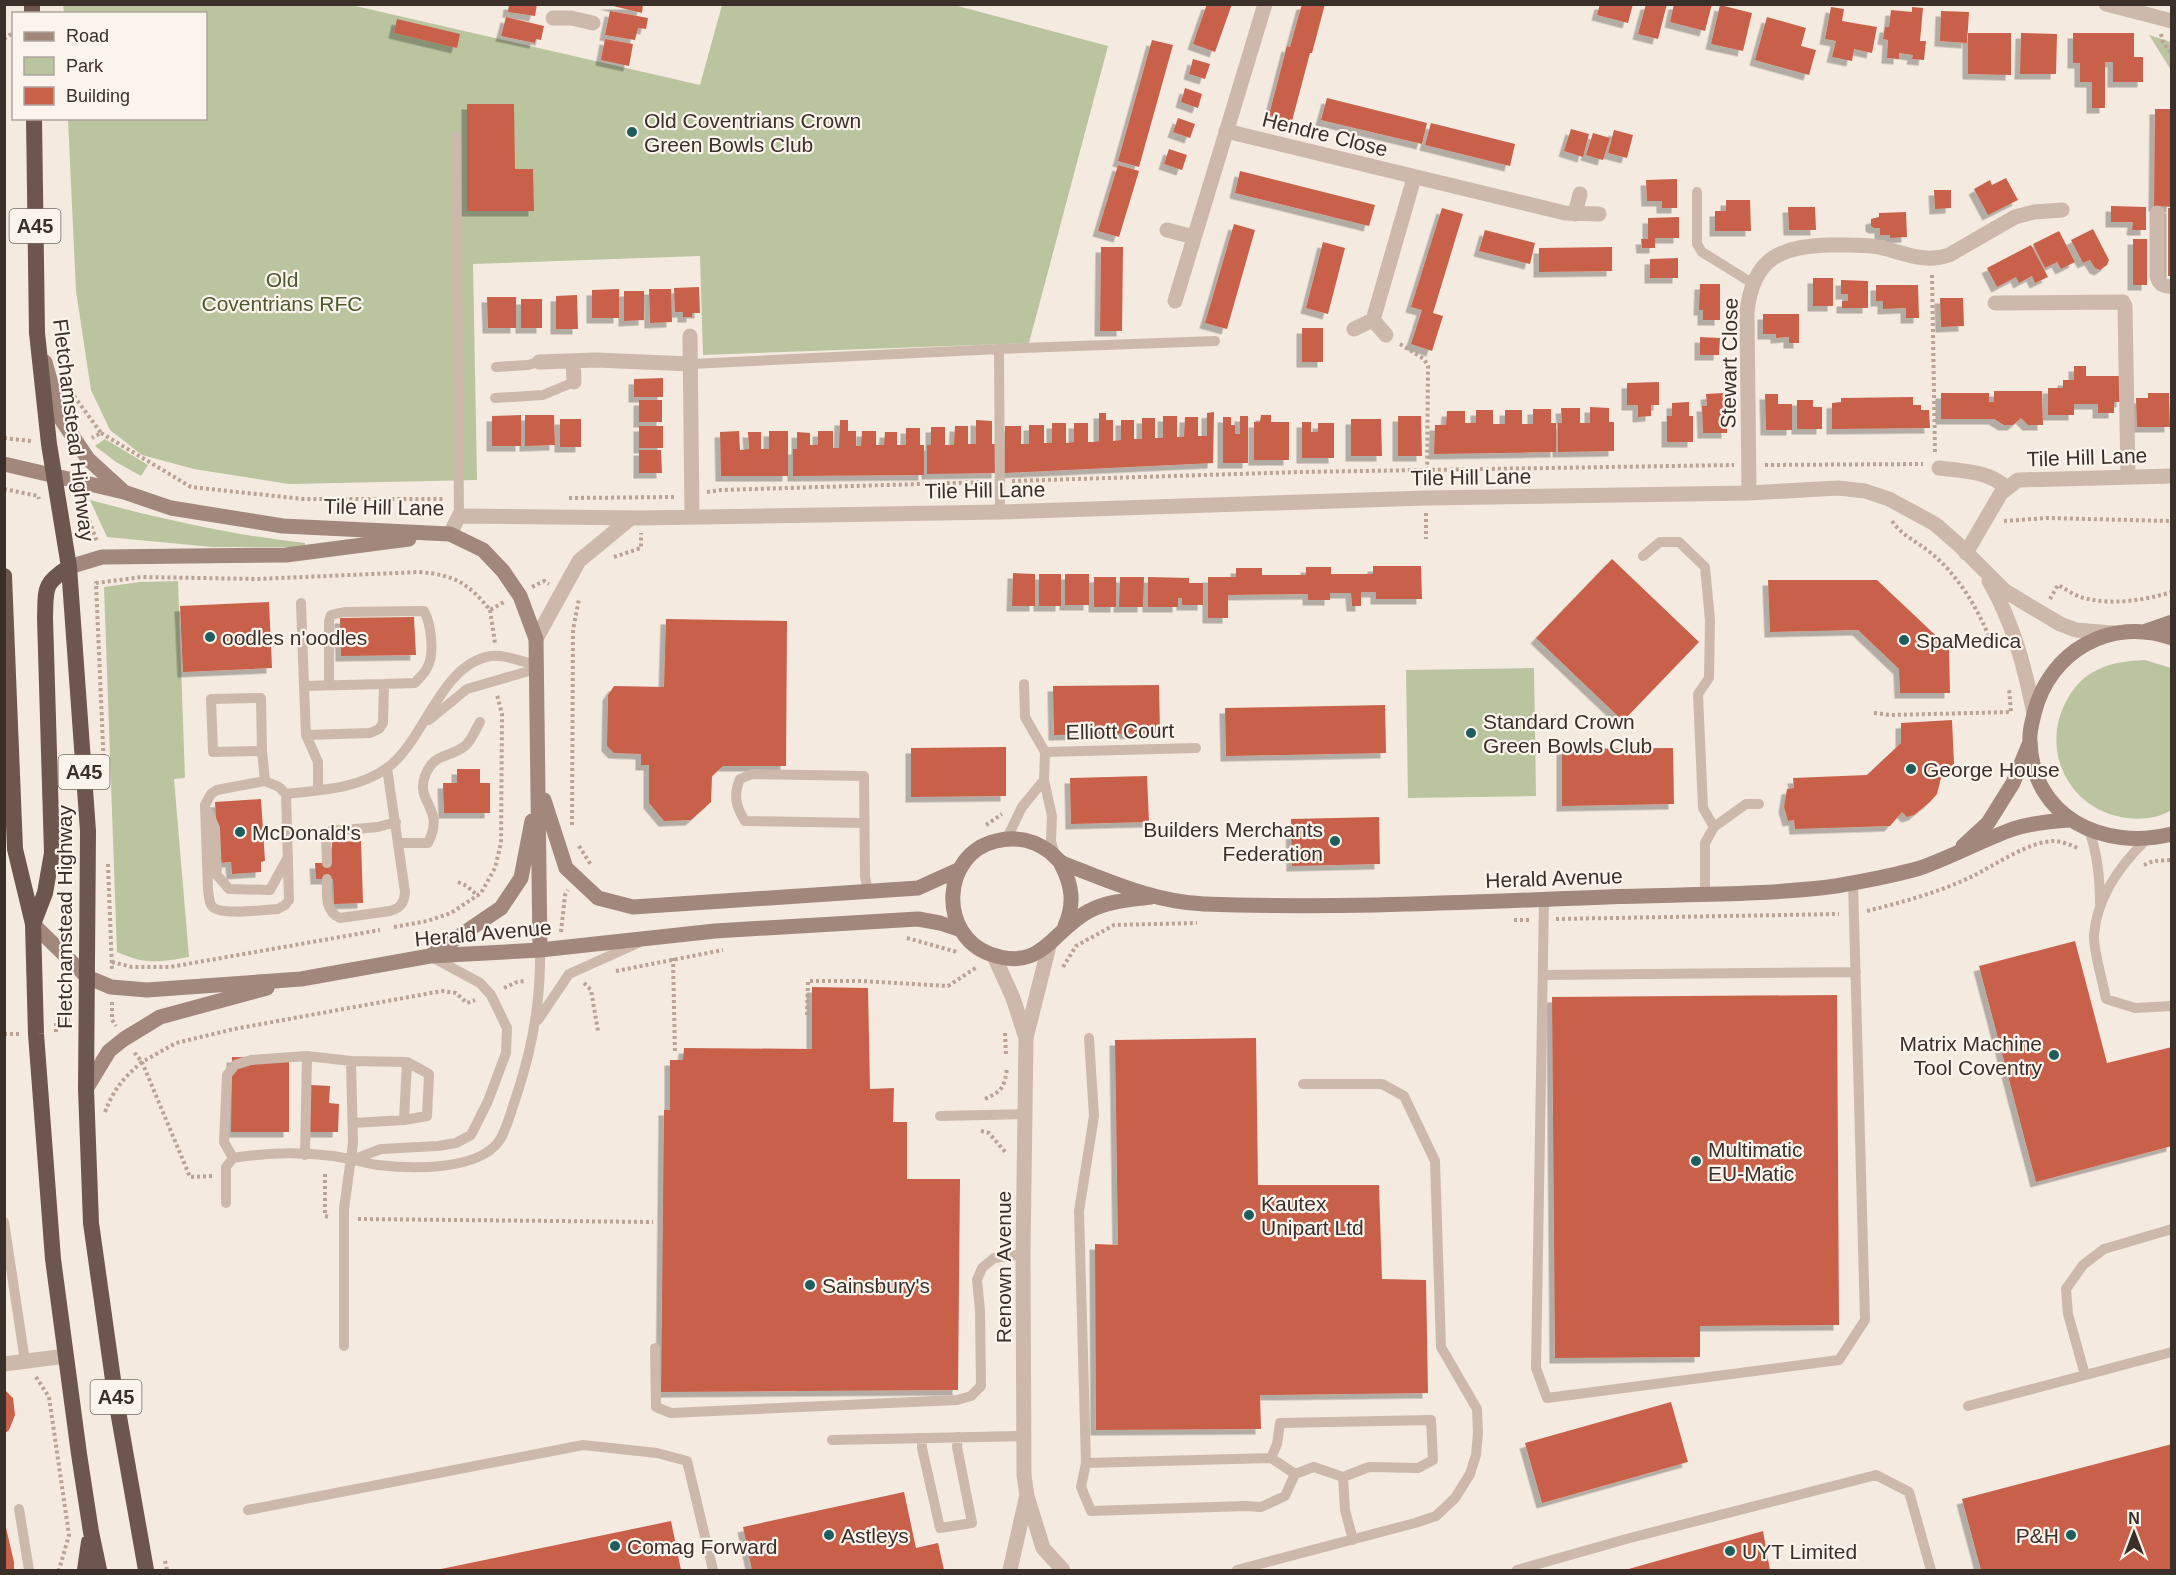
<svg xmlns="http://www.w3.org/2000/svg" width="2176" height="1575" font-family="Arial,sans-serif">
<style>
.green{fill:#bac49f}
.building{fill:#c96149;filter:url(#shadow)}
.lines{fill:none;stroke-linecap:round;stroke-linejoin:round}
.path{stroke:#b9a395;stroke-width:4;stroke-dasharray:3 3;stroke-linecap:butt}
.service{stroke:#cdb9ab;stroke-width:10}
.minor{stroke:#cdb9ab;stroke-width:15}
.tertiary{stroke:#cdb9ab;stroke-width:15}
.secondary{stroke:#a1877c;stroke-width:15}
.trunk{stroke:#6c564e;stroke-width:16}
.poi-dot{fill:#1e5d5e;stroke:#fbf4ed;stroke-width:2}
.labels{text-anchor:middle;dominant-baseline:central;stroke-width:4.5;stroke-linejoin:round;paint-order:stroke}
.shield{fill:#fbf4ed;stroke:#756a64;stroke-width:1.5}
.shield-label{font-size:20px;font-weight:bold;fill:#3b2f2a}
.poi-label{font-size:21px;fill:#3b2f2a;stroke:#fbf4ed;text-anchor:start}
.street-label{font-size:21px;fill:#3b2f2a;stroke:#fbf4ed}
.park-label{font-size:21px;fill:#4c5a2d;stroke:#fbf4ed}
</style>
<defs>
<filter id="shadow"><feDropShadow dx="-5.5" dy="5.5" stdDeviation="0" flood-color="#0004"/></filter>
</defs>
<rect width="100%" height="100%" fill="#f4eae0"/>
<path class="green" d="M63,5H351L700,85L722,5H954L1108,46L1029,343L703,355L700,256L473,264L477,480L289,484L194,469L142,455L110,430L91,390L76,291L68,119L206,118V14L64,13Z
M2149,35L2171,42V70Z
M105,439L148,465L141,476L116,462L95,446Z
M90,500C161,519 232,535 305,543V547H212L107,537Z
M178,581L185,778L174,779L189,957C159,962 146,965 117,952L104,587L140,582Z
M2145,660L2171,668V810C2159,818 2142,820 2127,818C2069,811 2038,749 2068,698C2074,687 2085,675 2097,670C2113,662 2128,661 2145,660Z
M1534,668L1536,796L1408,798L1406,670Z"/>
<path class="building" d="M509,4H537L535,16L508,12Z
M605,4H643L642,13Z
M1207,4H1232L1215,52L1193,44Z
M1302,4H1325L1312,53H1310L1292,121L1269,115L1287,46L1290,47Z
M1600,4H1633L1628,23L1597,15Z
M1646,4H1667L1658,39L1638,34Z
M1674,4H1712L1705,31L1670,22Z
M1720,5L1752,13L1743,51L1711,44Z
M1831,7L1844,9L1842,21L1877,27L1872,53L1854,49L1852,61L1832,57L1836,41L1825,39Z
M1912,7L1923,8L1920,41H1926L1924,60L1912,59L1913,55L1899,53V59L1887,58L1888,40L1883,39L1885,27H1889L1891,10L1912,12Z
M610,11L648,18L646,29L638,28L635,40L605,35Z
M1941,11L1969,12L1967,43L1940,41Z
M506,17L544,26L541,40L536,39L535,43L501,36Z
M1767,17L1806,28L1801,46L1816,50L1809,75L1755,60Z
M397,19L460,34L457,48L394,33Z
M1968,33H2011V75L1968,74Z
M2021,33L2057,34L2056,74H2020Z
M2073,33H2134V57H2143V82H2113V62H2105V108H2092V82H2080V63H2073Z
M605,39L633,44L629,66L601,60Z
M1152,40L1173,45L1139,167L1118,161Z
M1193,59L1210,64L1205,79L1189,74Z
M1185,88L1202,94L1198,108L1181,102Z
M1327,98L1427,123L1422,144L1321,120Z
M467,104H514L515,169H533L534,211H467Z
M2155,109H2172V207L2154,206Z
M1178,118L1195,124L1190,138L1173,132Z
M1431,123L1515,144L1510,166L1425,145Z
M1571,129L1589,134L1583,157L1564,151Z
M1614,130L1633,135L1627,158L1608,153Z
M1593,133L1610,138L1603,160L1586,155Z
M1169,149L1187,155L1182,170L1164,164Z
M1118,165L1139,171L1119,237L1098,231Z
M1240,171L1375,205L1369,226L1235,193Z
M2006,178L2018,200L1988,215L1974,189L1990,180L1992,185Z
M1677,179V208H1662V201H1647L1646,180Z
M1934,190H1951V208L1935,209Z
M1726,200H1750L1751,231H1715V211H1726Z
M2111,206L2146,207V230H2132L2133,222H2111Z
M1788,207H1815L1816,230H1789Z
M1442,208L1463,214L1433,313L1443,316L1432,351L1411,344L1422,310L1411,307Z
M2168,208H2172V276H2168Z
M1906,212L1907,237L1890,238V235H1880V228H1874L1871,226V219L1879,217V213Z
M1679,217V238H1655V248H1642L1641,239H1648V218Z
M1234,224L1255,230L1227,329L1205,323Z
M2093,229L2109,260L2107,265L2100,270L2095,268L2090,260L2083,263L2071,240Z
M1485,230L1535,243L1530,264L1479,251Z
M2059,231L2075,262L2061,269L2057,262L2045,268L2033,244Z
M2133,239H2147V285H2133Z
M1323,242L1345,248L1328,314L1306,308Z
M2031,245L2048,277L2035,283L2032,276L2019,283L2016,277L1997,287L1987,268Z
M1101,247H1123L1122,331H1100Z
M1612,247V271L1539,272V248Z
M1678,258V278H1650V259Z
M1813,278H1833V306H1813Z
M1841,280L1868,281V308H1842V301H1848V294H1841Z
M1700,284H1720V320H1703V310H1699Z
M1876,285H1918L1919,318H1906V308L1883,309V301H1876Z
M699,287L700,313H692V317H683V312H675L674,288Z
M619,289V318H592V290Z
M649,289H671L672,322L650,323Z
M624,291H644V320L624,321Z
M577,295L578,329H556V296Z
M487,297H516V328H488Z
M1940,298H1963L1964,326L1941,327Z
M521,299H542V328H521Z
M1763,314H1799V343H1789V337L1776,338V334H1763Z
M1302,328H1323V362H1302Z
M1700,337L1720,338L1719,355H1700Z
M2074,366H2086V376H2122V402H2114V413H2098V404H2074V415H2048V388H2063V380H2074Z
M663,378V397H634V379Z
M1659,382V405H1651V416L1638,417V405H1627V383Z
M1994,391H2042L2043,425H2028L2021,418L2013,425H2004L1994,419H1941V393H1989V402H1994Z
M1723,393V406H1727V433H1703L1702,406H1707L1706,394Z
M2148,393H2169L2170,427H2137L2136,398H2148Z
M1765,394H1778V404H1792V430H1766Z
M1913,397V405H1921V410H1929L1930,428L1832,429V403L1841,402V398Z
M639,400H662V422H639Z
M1797,400H1813V407H1822V429H1797Z
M1689,402V416H1693V442H1667V416H1672V403Z
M1590,407L1609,408V422H1614V451L1558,452V423H1562L1561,408H1580V423H1590Z
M1533,409H1551V423H1556V452L1434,454L1435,425H1446L1447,411H1465V423H1476V410H1493V424H1505V410H1522V424H1533Z
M1214,412L1213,463L1004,473L1005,426H1021V444H1029V425H1044V443H1052V423H1066V443L1074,442V423H1088V442H1093L1099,441V413H1106V420H1113V441L1121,440V420H1134V439H1142V418H1155V438H1163V416H1177V437H1184L1185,417H1198V436H1207V413Z
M521,415V446H492V416Z
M525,415H554L555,445L525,446Z
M1261,415H1271V422H1289V460H1254V422H1260Z
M1240,416H1248V463H1223V417H1231V425H1235V434H1240Z
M1398,416H1421L1422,456H1398Z
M560,419H581V447H560Z
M1351,419H1381L1382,456H1351Z
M840,420H848V431H856V446H861L862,431H876V445H884L885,432H897V445H906V428H920V445H924V475L793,476V449H797V432L810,433V445H818V431H833V448H839Z
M976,420L992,421V444H997V473L927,474V445H931V427H945V445H954L955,426H968V444H976Z
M1302,422H1311V432H1318V423H1334V458H1302Z
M639,426H663V448H639Z
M739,431L740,450L749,449L748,432H761V449H769V431H788V476H721L720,432Z
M639,450H661L662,473H639Z
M1612,559L1699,642L1623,721L1536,638Z
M1373,566H1421L1422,599H1376V592H1361V606H1352L1351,593H1330V600H1308V594L1228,595V618H1208V577H1236V568H1262V575H1306V567H1331V574H1373Z
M1013,573L1035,574V606H1012Z
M1039,574H1061V606H1039Z
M1065,574H1089V605H1065Z
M1094,577H1116V607H1094Z
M1120,577H1144L1143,607H1119Z
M1148,577L1189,578V583H1203V605H1182V598H1178V607H1148Z
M1768,580H1877L1949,648L1950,693H1900L1899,669L1858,630L1770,632Z
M269,602L272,668L183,672L180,606Z
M414,617L416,655L341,656L340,618Z
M666,619L787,621L786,766H723L712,776L711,802L691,820L664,821L649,803V765H641V754L614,753L607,746L608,695L614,686L664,687Z
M1159,685L1160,733L1054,735L1053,686Z
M1385,705L1386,753L1226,756L1225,708Z
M1952,720L1954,764L1941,778L1937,794L1930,802L1914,815L1907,817L1902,812L1890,826L1795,829L1794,820L1788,821L1784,807L1787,789L1794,788L1793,778L1867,775L1901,743V723Z
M1006,747V796L911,797V748Z
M1673,748L1674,804L1562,806V749Z
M457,769H480V783H490V813H444L443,783H457Z
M1147,776L1149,822L1071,824L1070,778Z
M261,799L265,861L261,862V872L232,874L231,862L219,863L215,802Z
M1379,817L1380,864L1292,866L1291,819Z
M361,841L363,903L334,904L333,879H316L315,863H332V842Z
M2075,941L2107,1063L2172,1047V1146L2036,1182L1979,966Z
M812,987L868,988L870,1089L894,1088L893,1122H907V1179H960L958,1390L661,1392L664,1110H670V1060H683L684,1048L812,1049Z
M1837,995L1839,1325L1700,1326V1357L1555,1358L1552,997Z
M1256,1038L1258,1185H1379L1382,1279L1426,1280L1428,1393L1260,1395L1261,1429L1096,1430L1095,1244L1118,1245L1115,1040Z
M232,1057L289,1058V1132H231Z
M311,1085L330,1086L329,1103L339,1104L338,1132H309Z
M4,1389L13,1398L15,1415L9,1430L4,1434Z
M1671,1402L1688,1462L1542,1503L1525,1443Z
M2172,1444V1570H1981L1962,1499Z
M904,1492L916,1548L938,1543L944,1570H752L743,1527Z
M4,1519L14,1562V1570H4Z
M671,1521L681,1570H441V1569Z
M1763,1531L1770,1570H1625Z"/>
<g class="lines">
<path class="path" d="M2161,34L2163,42L2172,55
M4,39L14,32
M1932,275L1935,453
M1400,344L1424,359L1428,366L1427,481
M74,396L101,433L92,438
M101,433L191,487L303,499H444
M4,438L31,441
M1765,465L1923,464
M1012,481L1300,472L1734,465
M4,489L38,496L39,499
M707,492L721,490L987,482
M81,498L97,542
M569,498L675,497
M1426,513V539
M1892,521C1902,536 1918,542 1931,553C1961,578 1979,611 1993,646L2000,644
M2004,521L2047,518L2172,521
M614,557L641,548V533
M532,587L544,581L549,584
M2050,599L2058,585C2067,590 2077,597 2088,599C2115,605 2145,600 2172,592
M490,610L495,643
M1874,713L1891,715L2011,712L2009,688
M104,769L96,583L142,577L257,579L419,572C455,575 468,583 490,610L504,602
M572,825L573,630L579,599
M986,825L1002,814
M579,846L591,865
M108,864L112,970
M2144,865L2153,861L2172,860
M458,882L467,886L478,896
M1867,911C1903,902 1940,892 1973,876C1995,865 2028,842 2053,841C2062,841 2071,845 2079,849
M1556,919L1839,914
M1514,920H1530
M394,927L427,921L451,913L481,893L495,868L501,843L502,714L497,695
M561,932L565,895L568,890
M907,938L957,952
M673,958L675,1054
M112,962L132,967H170L380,930
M1063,967L1076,946L1114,925L1197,923
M616,971L723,950
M584,983L591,990L598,1031
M504,988L517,982L525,981
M112,1002V1020L116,1026
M807,1015L808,981H861L948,986L977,967
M56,1032V1020H70
M1005,1033L1006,1056
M4,1034H19
M985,1099C1002,1091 1004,1088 1007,1069
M105,1112C114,1089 123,1078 142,1062L134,1052
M981,1131L989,1133L1006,1153
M325,1174V1216L329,1217
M212,1176L190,1177L142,1062L176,1043L234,1029L442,991L456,993L467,1003L475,1000
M358,1219L653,1222
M36,1377L49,1397L69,1535L59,1570
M165,1561L167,1570"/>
<path class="service" d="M456,136L459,516
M1697,192V244L1702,252L1752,283
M999,349L1000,512
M691,364L999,349L1215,341
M496,367L528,365L539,362
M495,398L543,395L574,382
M1643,556L1660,542H1679L1705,567L1710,620L1709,678L1698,694L1703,808L1714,827
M301,603L304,686
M1024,684L1025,717L1045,752L1044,780L1052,816L1051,841L1055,856
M329,685V621L331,615L344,612L424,611C431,623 435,655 427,668C425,673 419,678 415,683L384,684
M429,720L467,689L536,669
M306,735L370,733L379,729L383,723L384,684L304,686L306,735L318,762V790
M262,751L261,698L211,699L213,752L262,751L265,781L279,787L286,794C321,790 358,789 387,768C425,741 440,664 491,656C504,654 523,662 536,665
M1045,752L1196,748
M265,781L217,790L211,794L205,805L208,890C209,896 209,905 214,908C224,915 265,910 278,909L285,905L289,900L286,794
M208,812L215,828L217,875L229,889L270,890L288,857
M864,823L745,821C736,807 733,795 740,779L752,774L864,776L865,877L868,891
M2089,830C2098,855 2100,878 2100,904
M1007,838L1022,807L1044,780
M2147,839C2121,864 2097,897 2094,935C2093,950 2103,982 2106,999L2135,1008L2172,1006
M400,843H428C446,808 415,803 425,776C434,752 448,759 465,746C471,741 476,729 480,722
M327,863L326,838L331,831L378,827L396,822
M327,879C327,893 324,911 340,918L390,911C401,908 404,903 405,892L387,768
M1705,893V843L1714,827L1746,804H1759
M1544,899L1536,1368L1547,1398L1839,1360L1865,1320L1853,882
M1543,975L1856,972
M538,1020L569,974L638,943
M940,1116L1026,1114
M404,1120L407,1062
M305,1155L307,1056
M233,1158L224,1142L227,1075L235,1065L251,1060L307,1056L351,1061L407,1062L429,1074L427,1116L404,1120L353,1123
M352,1160L381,1149L438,1146L456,1143L471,1135L488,1101L506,1053L507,1028L491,995L480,983L432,957
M226,1203V1167L233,1158C264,1153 301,1152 333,1156C348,1158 363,1163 378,1165C411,1169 478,1171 499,1141C506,1132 513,1105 517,1094C533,1046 541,1001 540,950
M4,1222L25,1361
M344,1346V1209L353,1143L351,1061
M655,1348L656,1407L671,1413L957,1400L971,1396L981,1386L980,1310L977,1280L982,1268L994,1258L1023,1254
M2085,1375L2068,1314L2066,1289L2083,1265L2104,1249L2172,1229
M1968,1406L2172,1352
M1431,1420L1433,1460L1418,1468L1369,1467L1343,1477L1314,1467L1295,1474L1285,1496L1261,1507L1246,1506L1091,1511L1081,1487L1086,1463L1271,1458L1277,1444L1280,1423Z
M922,1438V1448L940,1528L972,1523L957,1447L958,1437
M832,1440L1024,1436
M1271,1458L1295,1474
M1086,1463L1079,1211L1094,1116L1089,1038
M1343,1477L1345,1510L1353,1540
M19,1509L29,1570
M248,1510L583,1445L657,1453L687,1461L713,1570
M1237,1570L1415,1523L1436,1516L1455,1498L1470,1474L1476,1455L1478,1433L1477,1409L1441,1347L1435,1161L1404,1096L1382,1084H1303
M1517,1570L1630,1538L1876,1475L1909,1492L1931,1570"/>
<path class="minor" d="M553,18H571L593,23
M1226,131L1565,213L1599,214
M2157,213V276C2159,284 2163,287 2172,286
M1575,214L1580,194
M1167,230L1194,237
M1175,301L1265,4
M1995,303L2123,302L2125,306L2128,477
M1354,329L1373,320
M1386,335L1373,320L1414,178
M690,336L692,516
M573,361L574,382
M539,362L596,360L691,364
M1939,468C1962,471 1990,471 2006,488
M1749,493L1747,312C1753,257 1781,246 1832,245C1848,245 1863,244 1878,247C1903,252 1923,264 1949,255L2015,217L2034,212L2062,210
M450,534L459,516L640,518L1000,512L1426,498L1749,493L1838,488L1865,491L1889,499L1935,524L1959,545L2005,591L2060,624L2076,630L2113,633
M1966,553L2001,493L2018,480L2172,476
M1989,581C2013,622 2025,668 2034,714
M536,639L579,561L631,518
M1049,946L1026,1038L1023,1254L1024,1475L1027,1496L1043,1548L1063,1570
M994,956L1013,998L1026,1038
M4,1364L66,1356
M1010,1570L1026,1499"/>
<path class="tertiary" d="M2106,4L2172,21"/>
<path class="secondary" d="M45,362L61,419L88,459L122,490
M4,464L124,492L171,508L283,526L450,534L483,550L503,571L520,596L536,639L540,950
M69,567L102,557L286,555L409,539
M2146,631L2172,622
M2172,638C2111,616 2049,651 2034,714C2032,723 2029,732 2030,741C2032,818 2104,851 2172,834
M544,800L566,868L598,898L633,907L918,888L960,869
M1963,846L1988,823L2013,783L2030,742
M1061,864C1072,885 1075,903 1065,926
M1151,897C1129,900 1108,901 1089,911C1052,930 1043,973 990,954C938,935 941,854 996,841C1016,836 1034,840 1050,852C1056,857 1059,863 1067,865C1112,882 1155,902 1204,904C1338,909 1472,902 1606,897C1683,894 1760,896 1836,886C1864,881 1893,876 1920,868C1952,857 1982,840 2013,829C2032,823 2051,821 2070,820
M33,924L87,977L111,987L147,990L301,979L430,956L540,950L715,931L918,919L940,923L961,930
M430,956L501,908L521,878L532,821
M86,1089L109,1051L124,1039L160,1017L267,988"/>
<path class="trunk" d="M32,4V14
M34,118L37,333L49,444L69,567L88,831L86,1089L91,1223L115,1394L146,1570
M4,576L15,849L33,924L36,1034L53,1259L79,1454L91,1532L99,1570
M33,924L45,893L52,853L45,618C46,588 43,584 69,567
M85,1570L89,1542"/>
</g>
<g class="poi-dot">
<circle cx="632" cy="132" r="6"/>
<circle cx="210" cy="637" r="6"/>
<circle cx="1904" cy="640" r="6"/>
<circle cx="1471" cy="733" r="6"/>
<circle cx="1911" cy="769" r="6"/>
<circle cx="240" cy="832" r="6"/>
<circle cx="1335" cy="841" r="6"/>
<circle cx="2054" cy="1055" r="6"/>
<circle cx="1696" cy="1161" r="6"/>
<circle cx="1249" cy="1215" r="6"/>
<circle cx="810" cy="1285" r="6"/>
<circle cx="829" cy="1535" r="6"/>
<circle cx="2071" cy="1535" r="6"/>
<circle cx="615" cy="1546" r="6"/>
<circle cx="1730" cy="1551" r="6"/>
</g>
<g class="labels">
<g class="shield">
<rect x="9.5" y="209" width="51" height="34" rx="4.5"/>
<rect x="58.5" y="755" width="51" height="34" rx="4.5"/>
<rect x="90.5" y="1380" width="51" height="34" rx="4.5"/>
</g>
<g class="shield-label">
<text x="35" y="226">A45</text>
<text x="84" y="772">A45</text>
<text x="116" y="1397">A45</text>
</g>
<g class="poi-label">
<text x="644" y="120">Old Coventrians Crown<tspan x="644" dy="24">Green Bowls Club</tspan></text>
<text x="222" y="637">oodles n'oodles</text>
<text x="1916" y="640">SpaMedica</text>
<text x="1483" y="721">Standard Crown<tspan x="1483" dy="24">Green Bowls Club</tspan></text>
<text x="1923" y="769">George House</text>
<text x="1323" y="829" text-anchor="end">Builders Merchants<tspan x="1323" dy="24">Federation</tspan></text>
<text x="252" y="832">McDonald's</text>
<text x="2042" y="1043" text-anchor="end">Matrix Machine<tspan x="2042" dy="24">Tool Coventry</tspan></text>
<text x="1708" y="1149">Multimatic<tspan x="1708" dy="24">EU-Matic</tspan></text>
<text x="1261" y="1203">Kautex<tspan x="1261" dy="24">Unipart Ltd</tspan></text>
<text x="822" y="1285">Sainsbury's</text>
<text x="841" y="1535">Astleys</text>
<text x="2059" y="1535" text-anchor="end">P&amp;H</text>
<text x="627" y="1546">Comag Forward</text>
<text x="1742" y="1551">UYT Limited</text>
</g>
<g class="street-label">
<text transform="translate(1325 134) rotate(14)">Hendre Close</text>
<text transform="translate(1729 363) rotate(-89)">Stewart Close</text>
<text transform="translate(74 430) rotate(83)">Fletchamstead Highway</text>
<text transform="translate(2087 457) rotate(-2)">Tile Hill Lane</text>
<text transform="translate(1471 477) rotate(-1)">Tile Hill Lane</text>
<text transform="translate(985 490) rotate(-1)">Tile Hill Lane</text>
<text transform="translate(384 507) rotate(1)">Tile Hill Lane</text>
<text transform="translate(1120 731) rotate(-1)">Elliott Court</text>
<text transform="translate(1554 878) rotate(-2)">Herald Avenue</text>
<text transform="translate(64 917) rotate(-90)">Fletchamstead Highway</text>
<text transform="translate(483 933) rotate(-5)">Herald Avenue</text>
<text transform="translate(1003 1267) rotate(-90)">Renown Avenue</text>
</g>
<g class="park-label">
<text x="282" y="279">Old<tspan x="282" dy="24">Coventrians RFC</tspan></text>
</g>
</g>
<rect width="2176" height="1575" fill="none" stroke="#3b2f2a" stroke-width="12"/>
<rect x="12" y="12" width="195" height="108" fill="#fbf4ed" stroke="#aea59f" stroke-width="1.5"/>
<rect x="24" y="32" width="30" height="9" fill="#a1877c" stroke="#aea59f" stroke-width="1.5"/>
<text x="66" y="42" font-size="18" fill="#3b2f2a">Road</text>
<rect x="24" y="57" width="30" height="18" fill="#bac49f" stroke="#aea59f" stroke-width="1.5"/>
<text x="66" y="72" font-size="18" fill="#3b2f2a">Park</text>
<rect x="24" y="87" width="30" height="18" fill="#c96149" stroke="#aea59f" stroke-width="1.5"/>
<text x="66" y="102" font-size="18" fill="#3b2f2a">Building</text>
<g transform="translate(2134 1533)" stroke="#fbf4ed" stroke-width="4.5" paint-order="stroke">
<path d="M0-4.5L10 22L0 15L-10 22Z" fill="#3b2f2a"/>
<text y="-9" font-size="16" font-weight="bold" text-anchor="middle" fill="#3b2f2a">N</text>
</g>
</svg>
